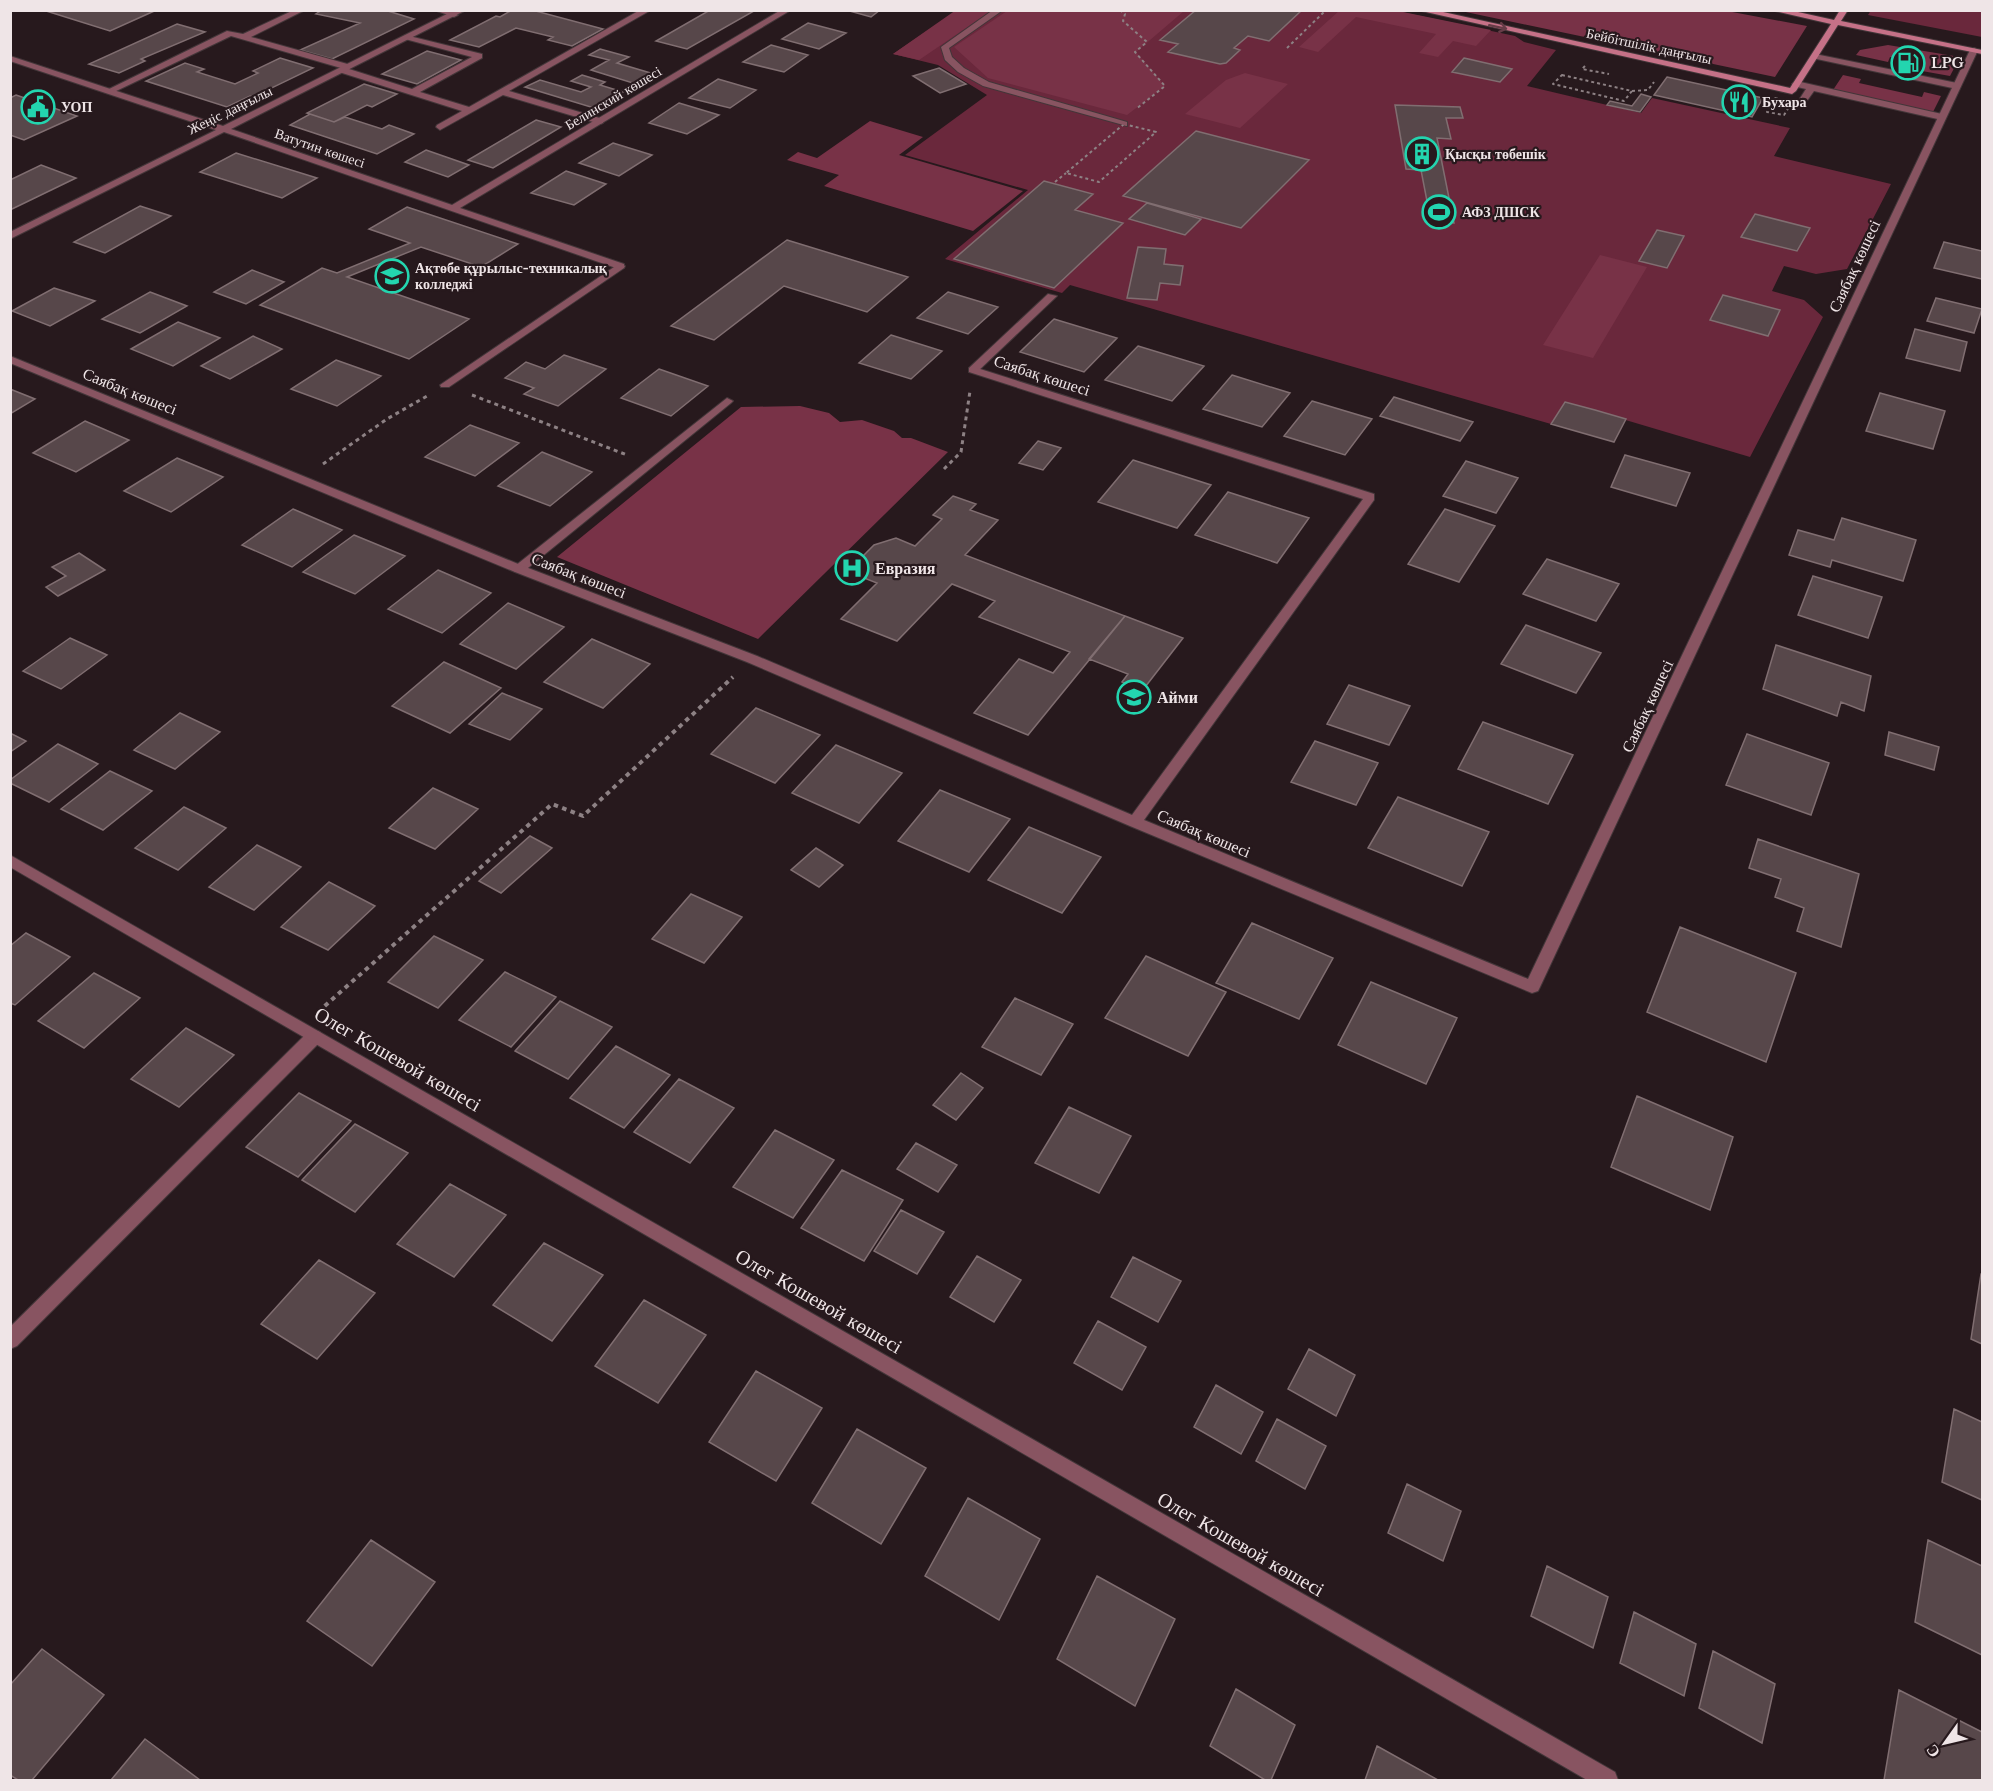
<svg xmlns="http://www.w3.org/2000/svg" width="1993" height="1791" font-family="'Libre Baskerville',serif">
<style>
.green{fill:#6a283c}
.forest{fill:#783247}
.building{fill:#57474a;stroke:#806e71;stroke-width:1.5}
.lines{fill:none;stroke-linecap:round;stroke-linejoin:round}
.lane-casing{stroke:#433639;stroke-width:2}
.street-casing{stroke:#433639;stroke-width:2}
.secondary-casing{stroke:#433639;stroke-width:2}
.path-far2{stroke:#8d8184;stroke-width:2;stroke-dasharray:3 3;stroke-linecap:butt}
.path-far1{stroke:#8d8184;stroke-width:3;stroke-dasharray:4 4;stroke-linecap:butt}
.path{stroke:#8d8184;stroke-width:4;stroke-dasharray:4.5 4.5;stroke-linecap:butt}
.lane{fill:#885461;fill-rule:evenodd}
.street{fill:#885461;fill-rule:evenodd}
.secondary{fill:#c57187;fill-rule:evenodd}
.oneway{stroke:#663c47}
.labels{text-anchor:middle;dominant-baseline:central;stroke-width:4.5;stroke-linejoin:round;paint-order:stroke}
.far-street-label{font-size:14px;fill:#efe5e7;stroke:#27191d}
.far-poi-label{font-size:14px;font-weight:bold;fill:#efe5e7;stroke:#27191d;text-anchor:start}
.street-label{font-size:16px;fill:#efe5e7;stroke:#27191d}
.poi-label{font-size:16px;font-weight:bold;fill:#efe5e7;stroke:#27191d;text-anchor:start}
.near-street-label{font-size:20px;fill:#efe5e7;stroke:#27191d}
</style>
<rect width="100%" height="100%" fill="#27191d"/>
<path class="green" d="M1871,10L1982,11V37L1868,15Z
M956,11H1397L1515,36L1524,42L1556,50L1527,86L1641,113L1652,98L1790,128L1774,156L1891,184L1847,269L1816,274L1784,266L1772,291L1804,300L1823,317L1750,457L1565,402L1551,424L1070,285L1062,293L945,259L1028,190L905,155L987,95L938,65L893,54Z"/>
<path class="forest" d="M956,10L991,11L919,60L893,54Z
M1007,11V10L1184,11L1136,52L1165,86L1127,115L988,78L954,47Z
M1339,11H1398L1491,30L1476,46L1453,41L1438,57L1419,53L1436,34L1356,17L1318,52L1299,47Z
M1727,11L1807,26L1775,77L1461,11Z
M1888,45L1960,57L1950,76L1922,71L1925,64L1890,57L1888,62L1856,55L1860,50Z
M1245,73L1288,84L1240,128L1185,114L1226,80Z
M1843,75L1861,79L1859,83L1922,97L1924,92L1941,96L1933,112L1833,90Z
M870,121L923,137L899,155L1023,191L973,231L824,186L839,175L787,160L798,152L817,158Z
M1600,255L1647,267L1593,358L1543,345Z
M800,406L829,413L840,422L862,420L894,431L902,438H911L948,452L758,639L557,557L741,407Z"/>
<path class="building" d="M43,10H146L152,12L110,31Z
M322,10H390L388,11L414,19L332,59L300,50L360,23L316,14Z
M512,10H532L603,29L572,46L548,40L553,37L516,28L479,47L450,40L496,16L500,17Z
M710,10L754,11L687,49L656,41Z
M846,10H880L871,17Z
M1196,10H1302L1269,41L1248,36L1234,48L1240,50L1226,63L1220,64L1168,52L1178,44L1160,40Z
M808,23L846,33L819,49L782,39Z
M177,24L205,32L141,59L145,61L119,73L89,64Z
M771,45L808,55L784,72L743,62Z
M600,49L629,57L617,63L654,74L636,84L591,70L609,60L589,55Z
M427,51L461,60L417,84L382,74Z
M280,58L313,68L253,97L250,96L227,107L146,81L185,63L204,69L197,72L235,84L258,73L253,71Z
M1464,58L1512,69L1500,82L1452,72Z
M1894,59L1919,65L1918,68L1892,63Z
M939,68L966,84L940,93L913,76Z
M582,75L605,82L600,85L623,92L594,108L525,87L540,80L581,92L591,87L571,81Z
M1667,77L1763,98L1752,117L1654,95Z
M718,79L756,90L730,108L689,98Z
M364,84L397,94L372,107L367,105L334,122L307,113Z
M1641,94L1651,97L1640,112L1607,105L1610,101L1632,106Z
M16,95L77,116L24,140L10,135V98Z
M679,103L719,115L687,134L649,123Z
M1395,105L1460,107L1463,118H1446L1451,139L1437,138L1454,223L1431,222L1421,170L1406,169Z
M310,114L334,122L345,117L382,129L389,125L414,134L377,154L290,125Z
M536,120L561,127L493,168L468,160Z
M1196,131L1309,160L1241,228L1123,196Z
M613,143L652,155L619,176L579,163Z
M426,150L469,165L448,177L405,162Z
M236,153L317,178L282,198L200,172Z
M41,165L76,178L10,210V180Z
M566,171L606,184L574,205L531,193Z
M1044,181L1093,194L1075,210L1123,223L1054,288L954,259Z
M1147,203L1201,219L1185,235L1129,219Z
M140,206L171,216L105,253L74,242Z
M407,207L518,244L481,267L421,247L347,277L469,319L409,359L260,305L322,268L337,273L410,243L369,229Z
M1755,214L1810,228L1797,251L1741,237Z
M1657,230L1684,236L1667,268L1639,261Z
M787,240L908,277L867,312L784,286L714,340L671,326Z
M1944,242L1982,251V279L1934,268Z
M1138,247L1166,249L1164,264L1183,266L1180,285L1160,283L1157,300L1127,298Z
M252,270L284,282L246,304L214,292Z
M54,288L95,301L50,326L12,311Z
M150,292L187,306L140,333L102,319Z
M948,292L998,307L968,334L917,318Z
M1723,295L1780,310L1768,336L1710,320Z
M1936,298L1982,309L1974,333L1927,321Z
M1054,319L1117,338L1084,372L1020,352Z
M178,322L220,338L173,366L131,349Z
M1915,329L1967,342L1960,371L1906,358Z
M891,335L942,351L911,379L859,363Z
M253,336L282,349L230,379L201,366Z
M1138,346L1204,366L1172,401L1105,380Z
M564,355L606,369L558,406L524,394L534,388L505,378L526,362L545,369Z
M336,360L381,376L337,406L291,389Z
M659,369L708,386L671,416L621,398Z
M1232,375L1290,393L1262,427L1203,409Z
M10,389L35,399L10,414Z
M1880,393L1945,411L1933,449L1866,431Z
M1394,397L1473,422L1460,441L1380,416Z
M1312,401L1372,419L1345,455L1284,436Z
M1565,402L1595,410L1626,419L1614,442L1551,424Z
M85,421L129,440L76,472L33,453Z
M470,425L519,443L475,476L425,457Z
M1038,441L1061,448L1043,470L1019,463Z
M542,452L592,472L550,506L498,486Z
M1625,455L1690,473L1676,506L1611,487Z
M177,458L223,477L171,512L124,491Z
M1133,460L1211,485L1177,528L1098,502Z
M1466,461L1518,478L1496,513L1443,496Z
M1228,492L1309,518L1277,563L1195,535Z
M953,496L976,504L970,510L998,520L965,555L1125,616L1028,735L974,713L1019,659L1053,673L1070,652L979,617L995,601L952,584L897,641L841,619L877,583L859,576L858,561L874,545L896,538L915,546L942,519L933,515Z
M293,509L342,530L292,567L242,545Z
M1445,509L1495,526L1459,582L1408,564Z
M1842,518L1916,540L1903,581L1832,560L1830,567L1789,555L1798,530L1834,540Z
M354,535L405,556L355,594L303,572Z
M79,553L105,570L58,596L46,587L66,576L52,567Z
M1547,559L1619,584L1596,621L1523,594Z
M438,570L491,593L442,633L388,609Z
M1813,576L1882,597L1868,638L1798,615Z
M508,603L564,627L516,669L460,644Z
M1125,616L1183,638L1142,691L1122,682L1128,674L1089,659Z
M1526,625L1601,653L1576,693L1501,664Z
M70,638L107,655L61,689L23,671Z
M592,639L650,664L603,708L544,682Z
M1776,645L1871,676L1864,711L1841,702L1837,716L1763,689Z
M444,662L501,688L450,733L392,706Z
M1349,685L1410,706L1389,745L1327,724Z
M502,693L542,709L510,740L469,724Z
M756,708L820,735L775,783L711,754Z
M180,713L220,732L175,769L134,750Z
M1483,722L1573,755L1548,804L1458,769Z
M1889,732L1939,747L1934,770L1885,755Z
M10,733L26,741L10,752Z
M1747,734L1829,763L1811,815L1726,785Z
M1315,741L1378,763L1356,805L1291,782Z
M58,744L98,764L49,802L10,783V780Z
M836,745L902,773L859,823L792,793Z
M110,771L152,791L103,830L61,809Z
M433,788L478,809L435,849L389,828Z
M940,790L1010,819L969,872L898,841Z
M1398,797L1489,832L1462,886L1368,848Z
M184,807L226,828L178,870L135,848Z
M1029,827L1101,857L1062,913L988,880Z
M530,836L552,848L501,893L479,881Z
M1758,839L1859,874L1841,947L1797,931L1804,908L1775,897L1781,879L1749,868Z
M257,845L301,867L254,910L209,887Z
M816,848L843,865L819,887L791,870Z
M329,882L375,906L328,950L281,927Z
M691,894L742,917L704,963L652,939Z
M1252,923L1333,958L1299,1019L1216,983Z
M1680,927L1796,973L1766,1062L1647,1012Z
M26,933L70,957L15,1005L10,1003V946Z
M434,936L483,960L438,1008L388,982Z
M1146,956L1226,992L1188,1056L1105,1018Z
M505,972L556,997L511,1047L459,1020Z
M94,973L140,998L84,1048L38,1021Z
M1371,982L1457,1018L1426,1084L1338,1045Z
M1015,998L1073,1024L1041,1075L982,1047Z
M560,1001L612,1027L568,1079L515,1051Z
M186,1028L234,1055L179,1107L131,1079Z
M616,1046L670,1075L624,1128L570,1098Z
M961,1073L983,1088L956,1120L933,1105Z
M679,1079L734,1108L690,1163L634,1132Z
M299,1093L351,1121L298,1177L246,1147Z
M1637,1096L1733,1137L1710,1210L1611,1167Z
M1069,1107L1131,1136L1099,1193L1035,1163Z
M355,1124L408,1153L355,1212L302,1180Z
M775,1130L834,1160L793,1218L733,1187Z
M916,1143L957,1165L938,1192L897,1169Z
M842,1170L903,1200L864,1261L801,1228Z
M450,1184L506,1215L454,1277L397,1244Z
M901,1210L944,1232L917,1274L874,1251Z
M544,1243L603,1275L552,1341L493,1305Z
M977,1256L1021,1280L994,1322L950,1297Z
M1133,1257L1181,1281L1158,1322L1111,1297Z
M319,1260L375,1293L317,1359L261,1324Z
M1981,1274H1982V1344L1971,1339Z
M644,1300L706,1335L658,1403L595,1366Z
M1098,1321L1146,1347L1122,1390L1074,1363Z
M1309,1349L1355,1375L1336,1416L1288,1389Z
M756,1371L822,1408L776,1481L709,1442Z
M1216,1385L1263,1412L1241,1454L1194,1427Z
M1954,1409L1982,1422V1500L1942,1482Z
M1277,1419L1326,1446L1305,1489L1256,1461Z
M857,1429L926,1468L881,1544L812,1503Z
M1407,1484L1461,1511L1443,1561L1388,1533Z
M968,1498L1040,1539L999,1620L925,1576Z
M371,1540L435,1582L372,1666L307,1621Z
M1928,1540L1982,1566V1655L1915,1622Z
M1547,1566L1608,1597L1593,1648L1531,1616Z
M1097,1576L1175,1619L1135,1706L1057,1659Z
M1634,1612L1696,1644L1684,1696L1620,1663Z
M42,1649L104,1695L32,1780H18L10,1775V1685Z
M1713,1651L1775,1684L1762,1743L1699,1708Z
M1236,1689L1295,1725L1271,1780H1265L1210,1746Z
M1899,1690L1982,1732V1780H1884Z
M145,1739L200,1780H111Z
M1377,1746L1438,1780H1365Z"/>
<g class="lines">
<g class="lane-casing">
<path id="lane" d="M294,10H305L251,37L351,65L352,67L349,69L412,89L472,57L405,39V35L482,54V58L420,92L469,107L640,10H651L509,91L603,119V123L600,124L503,95L440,130L436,127L437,125L462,111L339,72L338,70L341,68L231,36L112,93L105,91L227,31L243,34Z
M434,10H448L458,15L454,17Z
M993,10H1003L949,48L952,57L964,68L989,82L1127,122V126L983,86L958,72L945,60L941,47Z
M1815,54L1957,83L1961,86L1957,89L1812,58V54Z
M1796,81L1942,114L1946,117L1942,120L1814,91L1804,105L1801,106L1797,103L1806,89L1793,86L1792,84Z
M620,263L625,266L624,268L449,387H441L440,385Z
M1048,294L1057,296L977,372H969V368Z
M727,398L733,401L731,403L523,572H515L513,569L515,566Z
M314,1030L320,1032L322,1037L320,1042L17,1346L10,1349V1327L308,1032Z"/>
</g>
<g class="street-casing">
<path id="street" d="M455,10H466L231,129L452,205L781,10H791L460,208L624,264V268H616L224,132L10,239V232L216,130L10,61V56L223,126Z
M1974,48L1978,50L1540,987L1538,991L1532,993L1130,826L747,662L515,572L10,363V356L523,566L757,656L1132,815L1363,499L969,372V368H977L1374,494V500L1144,820L1528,979L1970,50Z
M10,855L1615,1772L1618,1780H1587L10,867Z"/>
</g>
<g class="secondary-casing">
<path id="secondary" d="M1417,10H1434L1790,88L1831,24L1771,10H1789L1834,20L1840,10H1848L1841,21L1982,50V54L1838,25L1796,91L1792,94Z"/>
</g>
<path class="path-far2" d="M1120,10L1125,14L1123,21L1147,42L1135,52L1165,86L1136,109
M1287,48L1326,10
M1585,66L1582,69L1609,74
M1562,75L1632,91L1624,101L1553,84Z
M1632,91L1648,90L1654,82
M1775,98L1792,102L1784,115L1767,112Z
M1124,124L1156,132L1099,182L1066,173Z
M1055,182L1066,173"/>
<path class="path-far1" d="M472,395L627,455
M323,464L387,419L427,396
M944,469L961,452L970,391"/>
<path class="path" d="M318,1012L552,804L583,816L733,677"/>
<use href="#lane" class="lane"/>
<use href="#street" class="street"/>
<use href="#secondary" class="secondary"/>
</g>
<defs><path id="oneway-shaft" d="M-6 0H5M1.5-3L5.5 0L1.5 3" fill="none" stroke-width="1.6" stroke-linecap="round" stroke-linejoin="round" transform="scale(1.5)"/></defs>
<use class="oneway" href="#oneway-shaft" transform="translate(1498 27) rotate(12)"/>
<defs>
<g id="fuel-ring" transform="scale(1.725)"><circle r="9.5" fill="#27191d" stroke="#23d5af" stroke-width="1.5"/><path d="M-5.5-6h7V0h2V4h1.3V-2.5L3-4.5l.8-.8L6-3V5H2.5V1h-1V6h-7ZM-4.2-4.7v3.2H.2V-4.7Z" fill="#23d5af"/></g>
<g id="restaurant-ring" transform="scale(1.725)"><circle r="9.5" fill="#27191d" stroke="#23d5af" stroke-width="1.5"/><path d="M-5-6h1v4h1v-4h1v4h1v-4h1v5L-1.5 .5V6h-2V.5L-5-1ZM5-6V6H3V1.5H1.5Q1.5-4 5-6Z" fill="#23d5af"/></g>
<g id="civic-ring" transform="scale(1.725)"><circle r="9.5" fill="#27191d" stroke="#23d5af" stroke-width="1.5"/><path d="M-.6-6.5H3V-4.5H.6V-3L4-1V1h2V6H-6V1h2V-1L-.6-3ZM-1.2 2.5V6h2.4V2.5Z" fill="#23d5af"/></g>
<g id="building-ring" transform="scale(1.725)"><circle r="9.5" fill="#27191d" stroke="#23d5af" stroke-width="1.5"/><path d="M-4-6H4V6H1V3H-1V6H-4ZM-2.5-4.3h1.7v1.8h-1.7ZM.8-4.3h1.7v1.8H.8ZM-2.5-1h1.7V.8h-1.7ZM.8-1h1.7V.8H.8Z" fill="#23d5af"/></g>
<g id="stadium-ring" transform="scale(1.725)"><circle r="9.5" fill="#27191d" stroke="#23d5af" stroke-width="1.5"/><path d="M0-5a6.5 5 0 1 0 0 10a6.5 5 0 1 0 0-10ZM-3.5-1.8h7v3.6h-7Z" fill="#23d5af"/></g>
<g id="university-ring" transform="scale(1.725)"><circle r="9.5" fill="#27191d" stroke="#23d5af" stroke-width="1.5"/><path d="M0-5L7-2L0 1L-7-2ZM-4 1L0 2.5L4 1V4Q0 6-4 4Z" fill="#23d5af"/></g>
<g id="hospital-ring" transform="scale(1.725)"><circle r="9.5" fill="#27191d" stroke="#23d5af" stroke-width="1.5"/><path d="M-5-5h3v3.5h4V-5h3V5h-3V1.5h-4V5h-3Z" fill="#23d5af"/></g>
<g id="school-ring" transform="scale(1.725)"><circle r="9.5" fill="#27191d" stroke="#23d5af" stroke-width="1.5"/><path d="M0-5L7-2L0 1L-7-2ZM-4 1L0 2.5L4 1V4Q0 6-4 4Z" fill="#23d5af"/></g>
</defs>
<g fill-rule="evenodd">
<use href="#fuel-ring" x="1908" y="63"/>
<use href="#restaurant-ring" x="1739" y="102"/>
<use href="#civic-ring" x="38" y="107"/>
<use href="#building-ring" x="1422" y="154"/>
<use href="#stadium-ring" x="1439" y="212"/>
<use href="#university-ring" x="392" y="276"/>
<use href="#hospital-ring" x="852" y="568"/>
<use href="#school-ring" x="1134" y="697"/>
</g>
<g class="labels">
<g class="far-street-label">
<text transform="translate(1649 46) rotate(12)">Бейбітшілік даңғылы</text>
<text transform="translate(613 98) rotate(-31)">Белинский көшесі</text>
<text transform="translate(230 110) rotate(-26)">Жеңіс даңғылы</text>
<text transform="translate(320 148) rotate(19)">Ватутин көшесі</text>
</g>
<g class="far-poi-label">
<text x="1931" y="63">LPG</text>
<text x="1762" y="102">Бухара</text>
<text x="61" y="107">УОП</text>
<text x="1445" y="154">Қысқы төбешік</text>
<text x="1462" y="212">АФЗ ДШСК</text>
<text x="415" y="268">Ақтөбе құрылыс-техникалық<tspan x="415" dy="16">колледжі</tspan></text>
</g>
<g class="street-label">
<text transform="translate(1854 266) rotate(-65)">Саябақ көшесі</text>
<text transform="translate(1042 375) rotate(18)">Саябақ көшесі</text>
<text transform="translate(130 391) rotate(22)">Саябақ көшесі</text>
<text transform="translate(579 575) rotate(21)">Саябақ көшесі</text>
<text transform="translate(1647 706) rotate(-65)">Саябақ көшесі</text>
<text transform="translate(1204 833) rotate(23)">Саябақ көшесі</text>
</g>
<g class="poi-label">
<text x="875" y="568">Евразия</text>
<text x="1157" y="697">Айми</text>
</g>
<g class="near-street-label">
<text transform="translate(398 1059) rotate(30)">Олег Кошевой көшесі</text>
<text transform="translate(819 1301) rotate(30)">Олег Кошевой көшесі</text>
<text transform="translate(1241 1544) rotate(30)">Олег Кошевой көшесі</text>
</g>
</g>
<rect width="1993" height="1791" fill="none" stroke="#efe5e7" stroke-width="24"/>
<g transform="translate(1945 1743) rotate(236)" stroke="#27191d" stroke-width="4.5" paint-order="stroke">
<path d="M0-4.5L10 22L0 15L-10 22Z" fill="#efe5e7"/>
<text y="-9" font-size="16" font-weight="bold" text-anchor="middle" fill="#efe5e7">С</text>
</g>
</svg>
